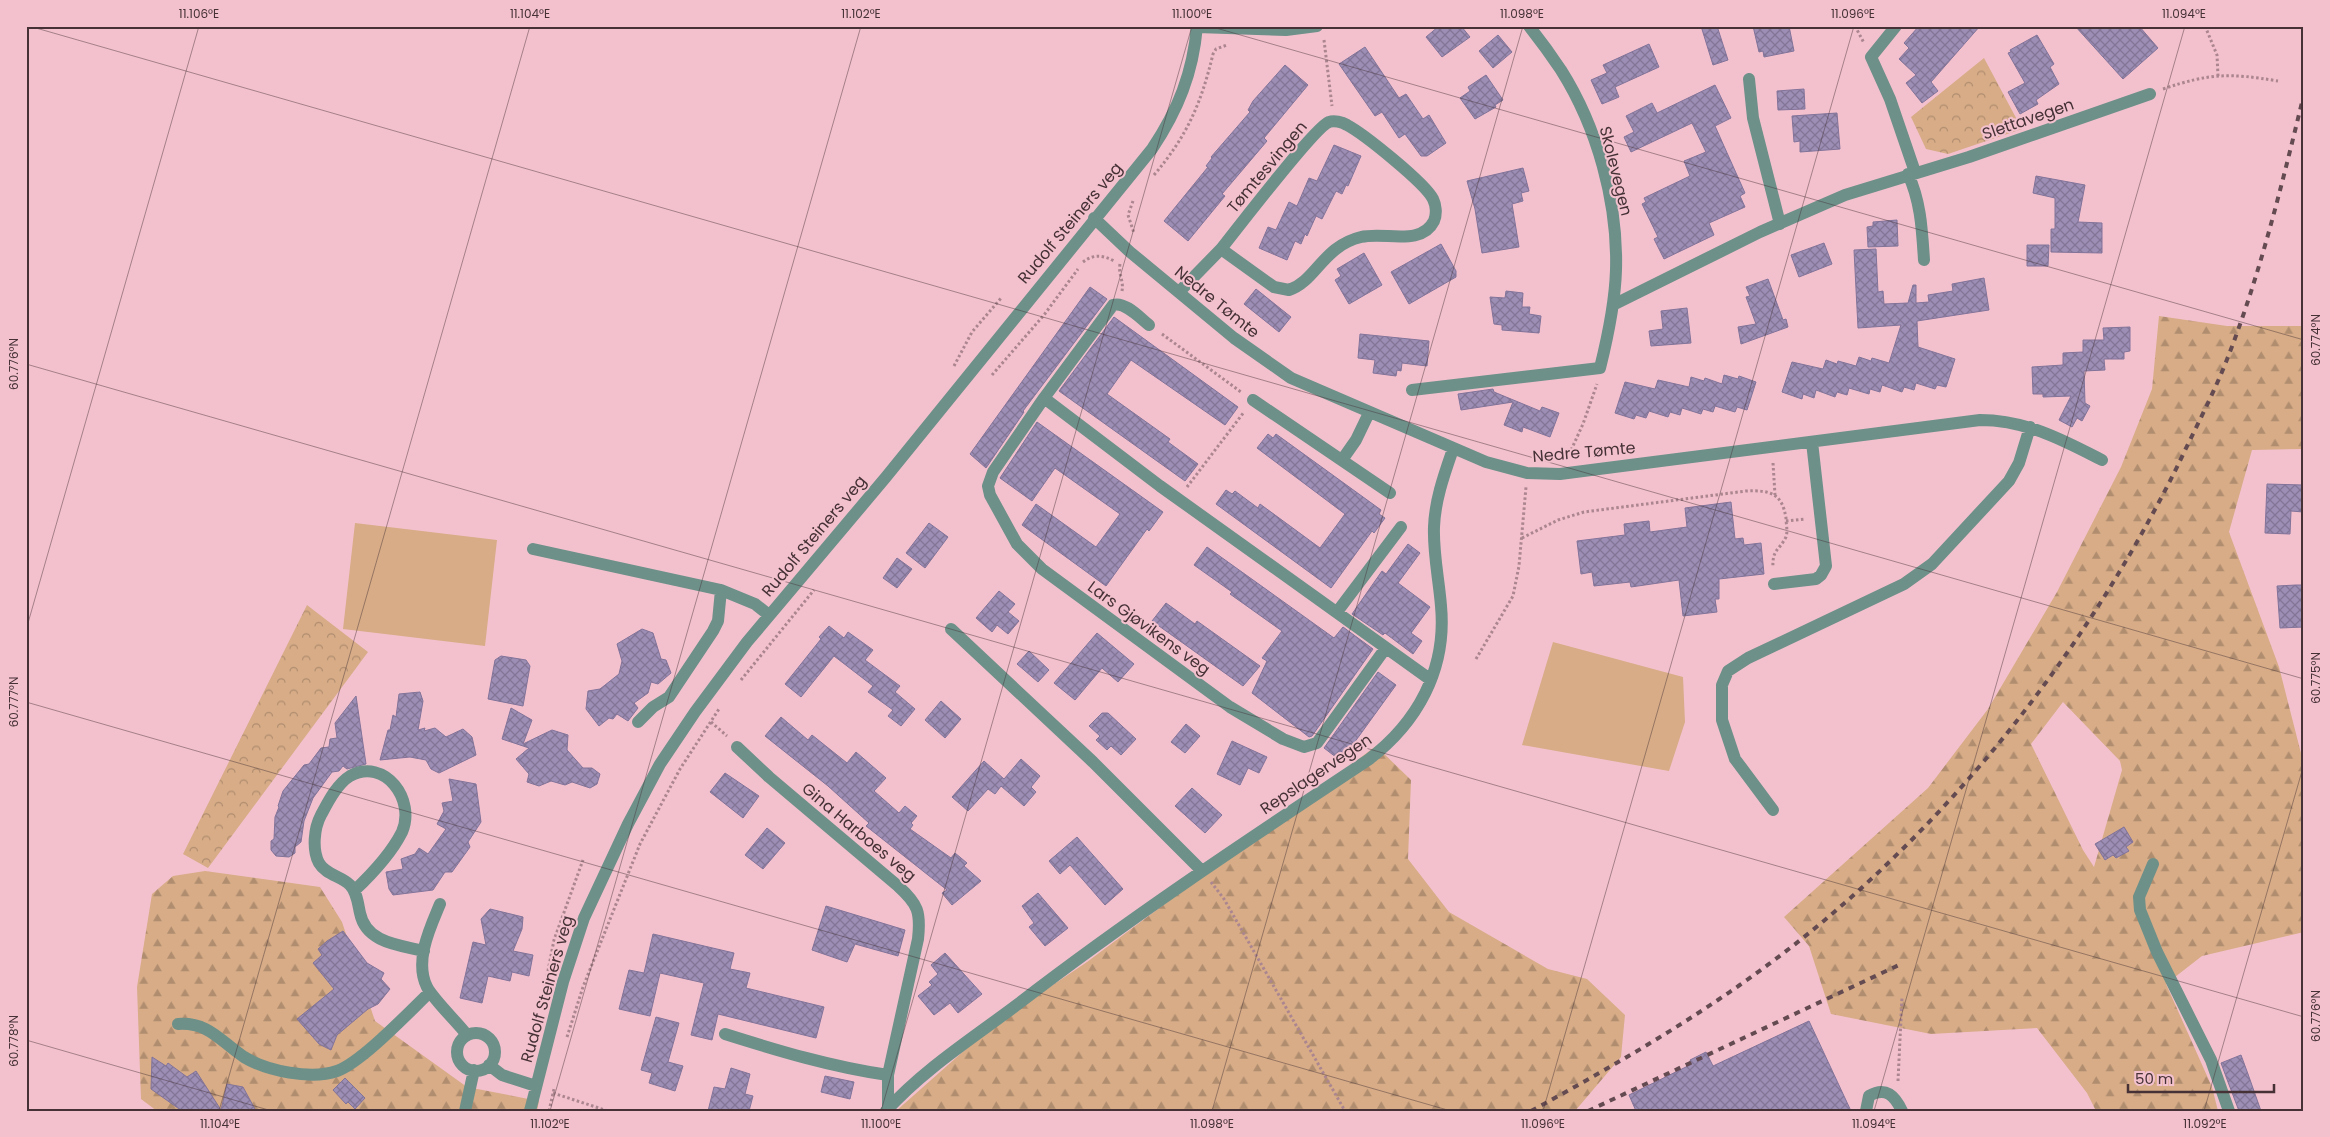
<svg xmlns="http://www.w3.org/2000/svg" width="2330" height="1137" font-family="Poppins,sans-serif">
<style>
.grass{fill:#d7ac87}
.forest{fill:url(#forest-firs);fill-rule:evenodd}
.park{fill:url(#park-crowns)}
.building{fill:url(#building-cross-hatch);stroke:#827399}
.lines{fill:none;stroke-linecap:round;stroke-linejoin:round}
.path{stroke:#ab858f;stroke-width:3;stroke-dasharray:2.5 2.5;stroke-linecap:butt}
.minor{stroke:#6d9089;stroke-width:12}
.rail{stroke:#644a51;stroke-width:4;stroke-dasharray:6 6;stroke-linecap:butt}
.ticks{fill:none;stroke:#453136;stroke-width:1;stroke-opacity:0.45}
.labels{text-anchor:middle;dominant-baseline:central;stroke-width:4;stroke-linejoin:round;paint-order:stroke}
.street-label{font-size:16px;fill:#453136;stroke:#f3c1ce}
.neatline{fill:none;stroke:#453136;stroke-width:2}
.ticks-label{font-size:12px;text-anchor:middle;fill:#453136}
</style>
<defs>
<pattern id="forest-firs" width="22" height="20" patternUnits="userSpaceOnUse" patternTransform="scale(1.25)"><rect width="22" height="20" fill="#d7ac87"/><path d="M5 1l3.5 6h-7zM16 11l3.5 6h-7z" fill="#b08d6f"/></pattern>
<pattern id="park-crowns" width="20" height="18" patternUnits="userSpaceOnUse" patternTransform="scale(1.25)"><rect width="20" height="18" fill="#d7ac87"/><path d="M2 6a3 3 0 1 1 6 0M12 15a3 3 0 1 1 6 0" fill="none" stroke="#b08d6f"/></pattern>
<pattern id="building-cross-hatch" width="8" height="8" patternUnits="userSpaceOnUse" patternTransform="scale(1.25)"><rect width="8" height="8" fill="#9d8eb6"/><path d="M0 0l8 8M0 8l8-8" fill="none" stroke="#827595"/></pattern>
</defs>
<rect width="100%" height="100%" fill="#f3c1ce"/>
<path class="grass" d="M355,523L497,540L485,646L343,629Z
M1553,642L1683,677L1685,722L1669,771L1522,745Z"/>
<path class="forest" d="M2159,316L2227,326H2304V449L2252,450L2229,532L2279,667L2304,765V932L2202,956L2166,984L2212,1087L2218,1111H2096L2087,1093L2037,1028L1931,1034L1831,1014L1809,946L1784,917L1928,788L1988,709L2057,592L2121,467L2152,389ZM2063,702L2120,761L2122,770L2094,867L2083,850L2031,744Z
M1376,746L1411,780L1408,859L1449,912L1548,969L1587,979L1625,1015L1621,1057L1575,1111H896L992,1026L1087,962Z
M205,871L320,887L342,922L375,1021L467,1087L539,1101L537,1111H157L141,1099L137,987L152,894L173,876Z"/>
<path class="park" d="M1984,58L2022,129L1948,154L1926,149L1911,117Z
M307,605L368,652L208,868L183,854Z"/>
<path class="building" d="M1439,26H1461L1470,37L1442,57L1426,37Z
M1701,26H1717L1728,60L1713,65Z
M1753,26H1789L1794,51L1764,57L1763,51L1759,52Z
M1919,26H1980L1931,82L1938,91L1922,103L1906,83L1916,75L1899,59L1909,48L1904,43Z
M2075,26H2139L2158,48L2123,79Z
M1498,35L1512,52L1493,68L1479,51Z
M2037,35L2054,64L2050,67L2059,84L2036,100L2038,104L2020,114L2008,92L2025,83L2008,53L2011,52L2010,50Z
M1649,44L1659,67L1615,87L1619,97L1602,104L1591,80L1607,73L1603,65Z
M1365,47L1399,98L1406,94L1423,119L1429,115L1446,143L1427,156H1421L1405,134L1399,138L1382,112L1375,116L1339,64Z
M1285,65L1308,85L1264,138L1267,141L1222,194L1225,196L1188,241L1164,221L1208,167L1206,166L1212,158L1211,157L1250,112L1248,110L1253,101Z
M1486,75L1503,100L1495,105L1496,107L1475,119L1460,98L1470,91L1468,87Z
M1715,85L1731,118L1715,126L1745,193L1740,196L1745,207L1709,223L1714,235L1664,259L1654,239L1658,237L1642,204L1646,202L1644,198L1690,176L1684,161L1706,152L1692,123L1631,152L1624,137L1634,132L1626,116L1652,103L1657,113Z
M1804,89L1805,109L1778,110L1777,91Z
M1837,113L1840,149L1800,152V141L1794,142L1792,116Z
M1334,145L1361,156L1348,186L1346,185L1342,194L1336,191L1322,219L1316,216L1307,236L1305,234L1301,244L1295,241L1287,260L1259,248L1268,227L1276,230L1289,202L1297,206L1309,178L1317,181Z
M1523,168L1529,191L1521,193L1523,201L1512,204L1519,247L1482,253L1475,209L1467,181Z
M2036,176L2085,185L2078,222L2102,223V253L2051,252V229H2055V198L2033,193Z
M1897,220L1898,246L1868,247L1867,227L1873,226V222Z
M1824,243L1832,264L1799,277L1791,255Z
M1441,244L1456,271V277L1409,304L1391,272Z
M2027,245H2049L2048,266H2027Z
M1876,249L1878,292L1883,291L1884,304L1908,303L1913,285H1916V303L1929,302L1928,295L1953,291L1952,284L1984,278L1989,310L1917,321L1918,347L1955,359L1946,387L1937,385L1935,389L1916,383L1914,390L1904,387L1902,392L1882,385L1880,392L1870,389L1869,394L1849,388L1847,395L1837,392L1835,397L1816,390L1814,398L1803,394L1802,399L1782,392L1792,362L1823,369L1826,360L1837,364L1838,361L1856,366L1859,357L1871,361L1872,358L1889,363L1901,325L1858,328L1854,250Z
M1364,253L1382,285L1349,304L1335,280L1341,276L1337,269Z
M1768,279L1783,320L1786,319L1788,327L1741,344L1738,327L1756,324L1746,297L1750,296L1746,287Z
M1090,287L1107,299L1023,411L1024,412L986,468L970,454Z
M1256,289L1291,317L1279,332L1244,304Z
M1506,291L1523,293L1522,307H1530L1529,314L1541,316L1539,333L1502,330V325L1494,324L1490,297L1505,298Z
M1687,308L1691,343L1651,346L1649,331L1663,329L1661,311Z
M1114,317L1238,407L1225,425L1131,360L1107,394L1170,439L1168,442L1198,464L1185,481L1059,391Z
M2130,327V351L2124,352V359H2104L2105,370L2084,371L2085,403L2090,406L2082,421L2077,418L2072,427L2059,420L2071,396L2043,397V394H2033L2032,367L2063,365V353L2083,352V340H2104L2103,328Z
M1360,334L1429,341L1427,366L1402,363L1401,371L1397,370L1396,376L1373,373L1375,360L1358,358Z
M1724,375L1738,379L1739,376L1756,382L1747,410L1737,407L1735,412L1715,406L1713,412L1703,409L1701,414L1682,408L1680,415L1670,412L1668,417L1649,411L1646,418L1636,415L1634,419L1615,413L1625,382L1655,389L1658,380L1689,387L1691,377L1704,381L1705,378L1722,384Z
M1493,389L1494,392L1540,411L1542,407L1559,413L1550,437L1523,427L1522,432L1504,425L1513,402L1461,410L1458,394Z
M1037,422L1163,512L1149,531L1147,529L1106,586L1022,525L1036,504L1096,547L1120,514L1055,468L1032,501L1000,478Z
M1268,434L1273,438L1276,434L1381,510L1379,514L1385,518L1374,533L1372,531L1331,588L1216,504L1226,490L1232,494L1235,491L1258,508L1260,504L1320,548L1345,514L1257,448Z
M2267,484L2303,485V512L2291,511L2290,534L2265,533Z
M1731,502L1735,539L1743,538L1744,545L1761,543L1764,574L1719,579V599H1715L1717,612L1683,616L1679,580L1631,587L1630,582L1594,586L1592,572L1581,574L1577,541L1625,535L1624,524L1649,521L1650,532L1687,527L1685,508Z
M929,523L948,537L925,568L906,553Z
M1408,544L1420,553L1398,583L1430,607L1411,633L1422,641L1413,654L1385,633L1383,635L1352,614L1382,571L1386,574Z
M1207,547L1334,638L1343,627L1373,649L1312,736L1309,737L1252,693L1267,661L1262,658L1282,631L1230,594L1232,592L1194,565Z
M897,558L912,569L897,588L883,578Z
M2296,585H2304V627L2280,628L2277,586Z
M999,591L1015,604L1008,612L1019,621L1008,634L997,625L992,632L976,618Z
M1166,603L1195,624L1197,621L1260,666L1243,686L1152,621Z
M829,626L844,638L848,632L873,650L865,660L900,686L895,692L915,709L901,726L888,716L893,710L868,692L873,686L834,656L801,697L785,684L821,639L819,637Z
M642,629L653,633L661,659L666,660L671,673L658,684L651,682L648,693L634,703L638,708L628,721L617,714L613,719L609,718L599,726L586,709L588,691L600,689L619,674L622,661L617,644Z
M1097,633L1134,664L1118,682L1102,668L1075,700L1054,683Z
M1029,651L1049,670L1038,682L1017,664Z
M501,656L526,660L530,666L523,706L488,699L495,660Z
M1378,672L1396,685L1341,761L1324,748Z
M420,692L423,701L418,730L425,728L424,731L435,728L446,737L463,729L472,737L476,755L439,773L431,769L426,760L410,757L380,760L388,730H390L393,715L396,717L399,694Z
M356,696L366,764L347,769L343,766L339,771L332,772L313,798L304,821L301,842L295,847V853L289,857L276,856L271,850V841L274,839L275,817L279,807L278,806L283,791L304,765L309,764L321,748L329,747L330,739L337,738L335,723Z
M941,701L961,719L945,738L925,720Z
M511,708L532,720L523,744L552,730L568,735L567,750L583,768H592L600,774L597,784L590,788L572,782L565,785L551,781L539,786L527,782L529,774L516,759L529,748L502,739Z
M1102,713H1108L1136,739L1121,755L1111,746L1107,750L1096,740L1100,736L1089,726Z
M781,717L808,740L812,735L847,763L856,752L886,778L874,791L899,813L905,806L917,816L911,823L913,825L910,829L951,858L955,853L967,863L964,866L981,881L952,905L942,893L947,890L866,826L869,823L828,786L765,736Z
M1186,724L1200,736L1185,753L1171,742Z
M1232,741L1267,757L1259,773L1248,768L1240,785L1217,774Z
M1021,759L1040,776L1031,787L1036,792L1024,806L1001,786L995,794L988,789L968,811L952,797L984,761L1004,779Z
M725,773L759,796L743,818L710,792Z
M449,779L476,784L481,822L468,842L470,847L452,872H445L433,890L393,895L389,889L386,872L403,869L401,859L415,854L419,848L428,854L446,829L437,824L444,811L442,803L453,801Z
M1192,788L1222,815L1205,833L1175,806Z
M2124,827L2133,842L2126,847L2129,851L2116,858L2113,855L2105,860L2095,844Z
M767,828L785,843L763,869L745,855Z
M1077,837L1123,889L1105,905L1070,865L1060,874L1049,861Z
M1038,893L1068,928L1045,946L1029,927L1034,923L1022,906Z
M826,906L905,930L898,956L855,944L847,962L812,950Z
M490,909L523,917L522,929L513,951L533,955L529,976L512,972L510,981L488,976L482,1003L460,998L473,942L486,945L481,919Z
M343,931L367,963L384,973L381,979L390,989L378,1004L368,1009L337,1035L331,1050L319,1044L297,1019L334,989L313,963L322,955L318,949L327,941Z
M653,934L734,953L730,969L750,973L746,988L824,1007L816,1038L718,1014L712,1040L691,1035L704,983L660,973L650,1016L619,1009L629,970L644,973Z
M945,953L982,994L958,1013L950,1003L934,1015L918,996L932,985L929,982L938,974L931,965Z
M656,1017L679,1023L668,1062L683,1066L675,1091L649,1083L652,1073L641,1070Z
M1809,1021L1851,1111H1636L1629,1095L1692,1064L1690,1060L1706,1052L1713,1066Z
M2241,1055L2248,1074L2261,1111H2239L2228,1082L2221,1063Z
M152,1057L166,1066L168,1063L187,1077L196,1071L221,1110L227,1084L243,1087L256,1111H182L151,1089Z
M731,1068L750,1074L745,1094L753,1096L749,1111H708L714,1087L725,1089Z
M825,1076L854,1082L850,1099L821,1092Z
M345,1078L365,1098L355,1109L348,1102L346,1104L333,1090Z"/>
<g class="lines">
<path class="path" d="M1855,26L1864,43
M2205,26L2217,55L2218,76
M1324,40L1332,106
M2163,89C2210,73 2230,73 2278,81
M1154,175C1187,136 1201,104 1213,54L1216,49L1227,45
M1133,201L1128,215L1134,233
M1083,262C1093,254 1103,255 1114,261
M1120,264C1118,274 1124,281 1122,291
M1162,334L1241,392
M954,366L972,332L1002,297
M992,375L1044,315L1078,269
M1567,459L1583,424L1597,384
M1773,463L1775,495
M1187,487L1244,412
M1786,521L1805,519
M1522,538L1558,520L1584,512L1746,491C1770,490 1782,493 1786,518C1786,524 1788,531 1786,537C1779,551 1772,549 1773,568
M1476,659L1513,596L1519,566L1526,487
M741,680L814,590
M711,722L727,736
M1211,882L1224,899L1345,1111
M547,976L554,940L583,860
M567,1037L583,987L640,844L680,769L719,709
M1898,1081L1902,997
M553,1093L608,1111
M549,1111L554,1089"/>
<path class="minor" d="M1896,26L1871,57L1890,99L1915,172
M1197,27L1286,30L1317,26
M1749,79L1753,118L1780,224
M1908,174C1921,202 1922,230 1924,260
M1094,218L1130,252L1234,338L1291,378L1486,462L1527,473L1560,474L1980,420C2026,420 2063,440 2102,460
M1179,292L1221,249L1274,287L1289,290C1316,281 1323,246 1361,237C1384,231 1421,247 1434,221C1437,214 1436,205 1433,199C1425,183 1364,134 1347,125C1342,122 1334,120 1329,122C1315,127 1236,230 1221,249
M1613,305L1760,232L1845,195L1969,157L2150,94
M1149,325C1140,318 1125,301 1113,305L1044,398L993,472L988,486L990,495L1017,544L1042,569L1230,707L1283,739L1304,747L1317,743L1385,649
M1412,390L1600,368C1608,336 1615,304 1616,270C1618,202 1597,127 1561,70C1551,55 1540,40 1529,26
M1044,398L1160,486L1431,680
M1253,400L1390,493
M1342,460L1356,440L1369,413
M533,549L721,590L755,604L769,615
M1774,584L1816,579L1821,575L1826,566L1812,442
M1337,612L1401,527
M951,629L1093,762L1201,870
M638,722L653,707L669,697L713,631L718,621L721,590
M737,747L769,777L898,886C918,904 921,912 918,939L888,1075V1109
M1773,810L1735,759L1722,720V685L1728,671L1748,658L1904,584L1932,564L2009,481L2019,463L2030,427
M2153,864L2139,897L2140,910L2157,952L2211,1060L2229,1111
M354,891C372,874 391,854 402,832C416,800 385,757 350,776C337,784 328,802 321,815C314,828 312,850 319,863C326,875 341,876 350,885C357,892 358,904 360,913C366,943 399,945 424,951
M440,904C430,928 414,961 427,987C433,999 457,1022 467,1035
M178,1024C209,1022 220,1041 244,1057C267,1071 311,1080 337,1071C362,1062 409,1012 430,992
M457 1052a19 19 0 1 1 38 0a19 19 0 1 1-38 0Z
M725,1034C779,1051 832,1067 888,1075
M489,1065L502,1075L536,1086
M465,1111L474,1070
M530,1111L563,982L584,918L628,824L660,764L695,712L747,642L886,477L1152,149C1178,110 1193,73 1197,26
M886,1111C924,1069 973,1038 1018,1004C1131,917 1249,839 1368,760C1417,723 1447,670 1441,606C1439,580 1433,553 1434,527C1435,500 1444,475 1453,449
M1866,1111L1869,1096C1886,1086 1895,1096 1902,1111"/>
<path class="rail" d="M1531,1111C1634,1055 1736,995 1826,919C1974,794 2092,638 2178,465C2194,431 2212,397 2226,362C2260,276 2282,184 2304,94
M1588,1111L1899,965"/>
</g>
<path class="ticks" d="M29,26L2304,679M1209,26L2304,340M26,364L2304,1017M26,630L199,26M26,702L1451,1111M26,1040L272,1111M219,1111L530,26M550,1111L861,26M881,1111L1192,26M1212,1111L1523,26M1543,1111L1854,26M1874,1111L2185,26M2204,1111L2304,764"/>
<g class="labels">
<g class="street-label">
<text transform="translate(2028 119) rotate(-19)">Slettavegen</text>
<text transform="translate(1267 167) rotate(-50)">Tømtesvingen</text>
<text transform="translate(1616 171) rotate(76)">Skolevegen</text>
<text transform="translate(1070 223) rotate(-50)">Rudolf Steiners veg</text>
<text transform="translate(1217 302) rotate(39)">Nedre Tømte</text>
<text transform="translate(1584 452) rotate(-5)">Nedre Tømte</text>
<text transform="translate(814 536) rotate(-50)">Rudolf Steiners veg</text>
<text transform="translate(1149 628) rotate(36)">Lars Gjøvikens veg</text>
<text transform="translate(1316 774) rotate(-34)">Repslagervegen</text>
<text transform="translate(859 832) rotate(40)">Gina Harboes veg</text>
<text transform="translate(547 989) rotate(-74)">Rudolf Steiners veg</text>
</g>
</g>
<rect width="2330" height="1137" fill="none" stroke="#f3c1ce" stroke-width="55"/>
<path d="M2128 1084v8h146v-8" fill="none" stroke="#453136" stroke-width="2.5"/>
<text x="2135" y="1084" font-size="15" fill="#453136" stroke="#f3c1ce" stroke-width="4" paint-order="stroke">50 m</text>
<rect x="28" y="28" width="2274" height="1082" class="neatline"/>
<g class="ticks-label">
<text x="199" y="18">11.106°E</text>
<text x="530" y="18">11.104°E</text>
<text x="861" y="18">11.102°E</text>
<text x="1192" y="18">11.100°E</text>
<text x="1522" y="18">11.098°E</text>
<text x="1853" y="18">11.096°E</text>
<text x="2184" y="18">11.094°E</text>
<text transform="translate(2316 340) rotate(-90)" y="4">60.774°N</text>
<text transform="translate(14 364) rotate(-90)" y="4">60.776°N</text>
<text transform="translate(2316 678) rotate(-90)" y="4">60.775°N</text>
<text transform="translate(14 702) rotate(-90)" y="4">60.777°N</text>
<text transform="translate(2316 1016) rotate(-90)" y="4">60.776°N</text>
<text transform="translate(14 1041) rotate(-90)" y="4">60.778°N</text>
<text x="220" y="1128">11.104°E</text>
<text x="550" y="1128">11.102°E</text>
<text x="881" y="1128">11.100°E</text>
<text x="1212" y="1128">11.098°E</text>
<text x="1543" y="1128">11.096°E</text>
<text x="1874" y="1128">11.094°E</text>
<text x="2205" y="1128">11.092°E</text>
</g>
</svg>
